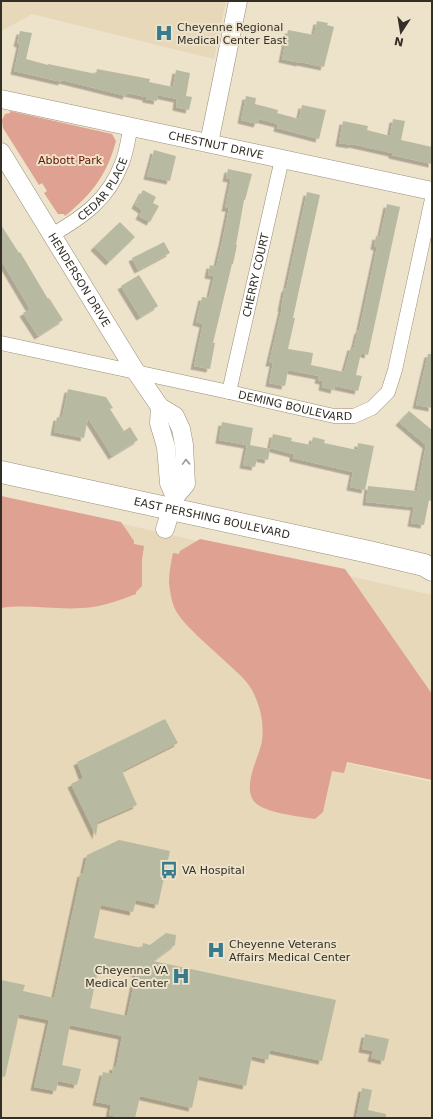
<svg xmlns="http://www.w3.org/2000/svg" width="433" height="1119" font-family="'DejaVu Sans',sans-serif">
<style>
.built{fill:#e6d8b9}
.green{fill:#dea192}
.building{fill:#b7baa1;fill-rule:evenodd;filter:url(#shadow)}
.lines{fill:none;stroke-linecap:round;stroke-linejoin:round}
.minor-casing{stroke:#998f79;stroke-width:15}
.tertiary-casing{stroke:#998f79;stroke-width:19}
.primary-casing{stroke:#998f79;stroke-width:23}
.minor{stroke:#fff;stroke-width:14}
.tertiary{stroke:#fff;stroke-width:18}
.primary{stroke:#fff;stroke-width:22}
.oneway{stroke:#999792}
.labels{text-anchor:middle;stroke-width:4;stroke-linejoin:round;paint-order:stroke}
.poi-label{font-size:11px;fill:#332f26;stroke:#ede2ca;text-anchor:start}
.street-label{font-size:11px;fill:#332f26;stroke:#ede2ca}
.park-label{font-size:11px;fill:#681200;stroke:#ede2ca}
</style>
<defs>
<filter id="shadow"><feDropShadow dx="-3.5" dy="3.5" stdDeviation="0" flood-color="#0004"/></filter>
</defs>
<rect width="100%" height="100%" fill="#ede2ca"/>
<path class="built" d="M1,1h225l-12,58 -182,-45 -29,16 -2,6z
M1,496l431,99v102l-103,62 103,23v336h-431z"/>
<path class="green" d="M10,111l102,23 4,7c-9,34 -24,53 -51,75l-1,-2h-6l-14,-21 3,-2 -5,-8 -3,2 -36,-57 -1,-8 3,-6 5,-1z
M1,496l120,26 13,19v3l10,2 -2,14v26l-6,6v2c-18,7 -35,13 -54,14 -27,2 -54,-4 -81,0z
M200,539l145,30 87,125v86l-85,-18 -3,11 -12,-2 -9,41 -8,7c-15,-3 -54,-6 -62,-19 -10,-17 6,-42 9,-59 2,-17 -1,-32 -8,-47 -6,-13 -16,-21 -26,-30 -15,-15 -46,-39 -54,-57 -3,-8 -4,-16 -5,-24 0,-10 2,-21 4,-30l6,1 1,-3z"/>
<path class="building" d="M317,21l11,2 -1,2 7,2 -10,40 -24,-5v1l-18,-4 6,-29 26,5z
M20,31l12,2 -6,26 22,6v-1l48,10 1,-5 53,10 -1,3 24,5 3,-17 14,3 -4,23 6,1 -3,13 -13,-3 1,-8 -19,-4 -1,6 -11,-2v-2l-19,-4 -1,3 -64,-16v2l-48,-11 6,-27 -3,-1z
M246,96l10,2 -1,6 23,6 -1,3 22,6 3,-14 24,5 -7,29 -42,-11 1,-4 -19,-5 -2,5 -16,-4z
M393,119l12,2 -4,19 31,7v17l-40,-9v-2l-40,-9v1l-13,-2 4,-22 25,5 -1,4 23,6z
M154,150l22,6 -6,25 -23,-5z
M228,169l24,5 -7,26h-1l-8,45h1l-4,19h-1l-19,79h2l-5,26 -16,-3 9,-42 -7,-2 6,-25 7,1 5,-22 -6,-1 2,-10 6,2 6,-25 7,-34h-4l6,-29 -5,-1z
M143,190l13,7 -3,6 6,3 -9,16 -11,-6 3,-6 -7,-5z
M307,192l13,3 -21,95 -6,28h2l-7,31 25,4 -2,12 33,7 7,-25h3l4,-17 1,1 18,-84 -3,-1 2,-10 4,1 7,-33 13,3 -32,148 -7,-2 -5,22 6,1 -4,15 -23,-5 -1,4 -12,-3 1,-6 -5,-1 1,-4 -31,-6 -3,16 -16,-3 4,-20h-4l13,-55h-1l4,-20 1,1z
M120,222l15,15 -26,25 -15,-15z
M1,225l18,28 1,-1 28,47 1,-1 14,22 -25,16 -15,-23 7,-4 -29,-49z
M164,242l6,11 -32,17 -6,-12z
M139,275l19,31 -18,11 -19,-31z
M428,354h4v54l-16,-3z
M68,389l38,8 7,11 -3,1 14,22 6,-4 8,13 -26,16 -24,-38 -4,20 -30,-6 3,-15 5,1z
M409,411l23,19v66l-1,5 -2,-1 -5,25 -13,-2 3,-16 -48,-5 2,-16 49,5 9,-46 -27,-23z
M222,422l31,6 -3,17 20,4 -2,11 -11,-2 -2,9 -12,-2 4,-20 -28,-5z
M273,434l19,4 -1,3 20,4 2,-8 12,3 -1,3 33,7 1,-7 16,3 -9,44 -15,-3 3,-15 -60,-14v-4l-23,-6z
M165,719l13,24 -56,28 15,34 -39,17 -2,14 -25,-52 12,-6 -6,-16z
M119,840l51,11 -12,54 -22,-5 -3,12 -32,-7 -7,33 48,10 1,-5 7,2 16,-12 10,2 -1,10 -22,16 183,39 -14,61 -52,-11 -2,10 -16,-4 -6,30 -47,-10 -7,32 -52,-12 -5,22h-14l-12,-3 2,-10 -15,-3 7,-30 9,2 1,-8 3,1 6,-31 -52,-11 -8,40 19,4 -4,16 -19,-4 -2,10 -22,-4 15,-67 -30,-6 -14,63 -4,-1v-96l24,5 -2,6 31,7 27,-125 2,1 4,-19zM99,965l37,8 -9,43 -37,-8z
M365,1034l24,5 -5,22 -13,-3 2,-7 -11,-2z
M362,1088l10,2 -4,20 18,4v4h-30z"/>
<g class="lines">
<g class="minor-casing">
<g id="minor">
<path id="s1" d="M52,235c32,-19 56,-35 70,-72 5,-12 6,-25 9,-37"/>
<path id="s2" d="M1,343l228,49 105,24h20l18,-8 16,-16 7,-22 37,-171"/>
<path id="s3" d="M229,392l53,-233"/>
</g>
</g>
<g class="tertiary-casing">
<g id="tertiary">
<path id="s4" d="M1,99l431,92"/>
<path d="M209,143l29,-142"/>
<path id="s5" d="M1,152l135,220 24,35 15,9 6,13 3,16 2,39 -11,13 -10,32"/>
<path d="M160,407l-1,16 7,24 3,36 6,14"/>
</g>
</g>
<g class="primary-casing">
<g id="primary">
<path id="s6" d="M1,472l368,80 55,13 8,5"/>
</g>
</g>
<use href="#minor" class="minor"/>
<use href="#tertiary" class="tertiary"/>
<use href="#primary" class="primary"/>
</g>
<defs><path id="oneway-chevron" d="M-2-3.5L2.5 0L-2 3.5" fill="none" stroke-width="1.6" stroke-linecap="round" stroke-linejoin="round"/></defs>
<use class="oneway" href="#oneway-chevron" transform="translate(186 462) rotate(-92)"/>
<defs>
<g id="hospital-bare" transform="scale(1.38)"><path d="M-5-5h3v3.5h4V-5h3V5h-3V1.5h-4V5h-3Z" fill="#387b8c" stroke="#ede2ca" stroke-width="2.5" paint-order="stroke"/></g>
<g id="bus-bare" transform="scale(1.38)"><path d="M-5-6H5V4H4V6H2V4H-2V6H-4V4H-5ZM-3.5-4V0h7V-4ZM-3.5 1.2v1.5H-2V1.2ZM2 1.2v1.5H3.5V1.2Z" fill="#387b8c" stroke="#ede2ca" stroke-width="2.5" paint-order="stroke"/></g>
</defs>
<g fill-rule="evenodd">
<use href="#hospital-bare" x="164" y="33"/>
<use href="#bus-bare" x="169" y="870"/>
<use href="#hospital-bare" x="216" y="950"/>
<use href="#hospital-bare" x="181" y="976"/>
</g>
<g class="labels">
<g class="poi-label">
<text x="177" y="31">Cheyenne Regional<tspan x="177" dy="13">Medical Center East</tspan></text>
<text x="182" y="874">VA Hospital</text>
<text x="229" y="948">Cheyenne Veterans<tspan x="229" dy="13">Affairs Medical Center</tspan></text>
<text x="168" y="974" text-anchor="end">Cheyenne VA<tspan x="168" dy="13">Medical Center</tspan></text>
</g>
<g class="street-label">
<text dy="4" stroke="none"><textPath href="#s4" startOffset="220">CHESTNUT DRIVE</textPath></text>
<text dy="4" stroke="none"><textPath href="#s1" startOffset="70">CEDAR PLACE</textPath></text>
<text dy="4" stroke="none"><textPath href="#s3" startOffset="120">CHERRY COURT</textPath></text>
<text dy="4" stroke="none"><textPath href="#s5" startOffset="150">HENDERSON DRIVE</textPath></text>
<text dy="4" stroke="none"><textPath href="#s2" startOffset="301">DEMING BOULEVARD</textPath></text>
<text dy="4" stroke="none"><textPath href="#s6" startOffset="216">EAST PERSHING BOULEVARD</textPath></text>
</g>
<g class="park-label">
<text x="70" y="164">Abbott Park</text>
</g>
</g>
<rect width="433" height="1119" fill="none" stroke="#332f26" stroke-width="4"/>
<g transform="translate(401 32) rotate(192)" stroke="#ede2ca" stroke-width="3" paint-order="stroke">
<path d="M0-3L7 15L0 10L-7 15Z" fill="#332f26"/>
<text y="-6" font-size="11" font-weight="bold" text-anchor="middle" fill="#332f26">N</text>
</g>
</svg>
